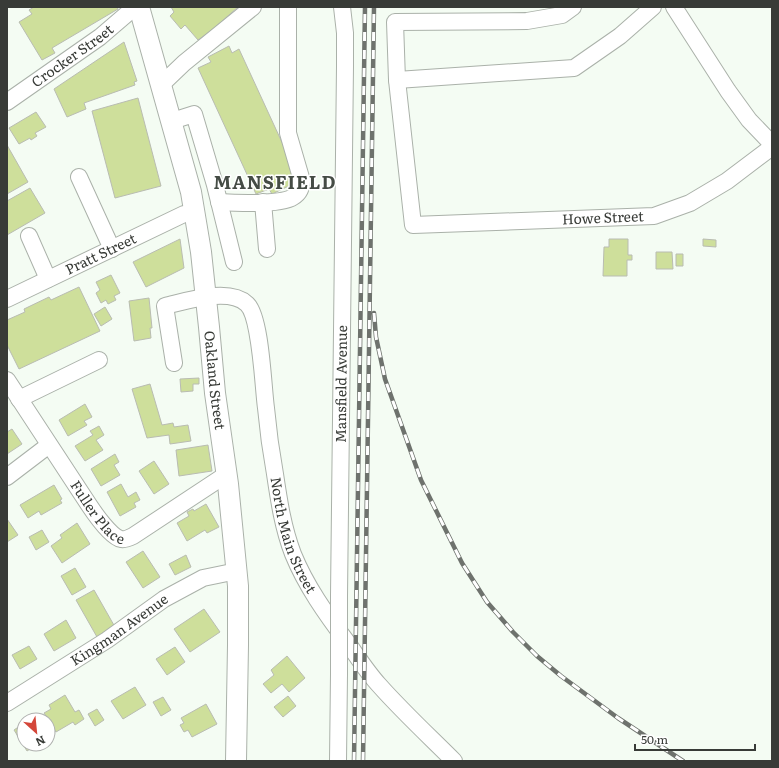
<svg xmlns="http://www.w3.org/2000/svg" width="779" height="768" font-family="Literata,serif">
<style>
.building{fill:#cedf9b;stroke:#b9bcb2}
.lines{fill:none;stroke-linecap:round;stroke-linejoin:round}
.minor-casing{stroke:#aab1a9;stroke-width:18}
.major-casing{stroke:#aab1a9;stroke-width:22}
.minor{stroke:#fff;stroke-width:16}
.major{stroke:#fff;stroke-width:20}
.rail-casing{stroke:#6e726d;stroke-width:4.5}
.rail{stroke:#fff;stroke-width:3;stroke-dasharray:9;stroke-linecap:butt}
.minor-bridge-casing{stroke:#aab1a9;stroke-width:18;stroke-linecap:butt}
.minor-bridge{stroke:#fff;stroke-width:16}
.labels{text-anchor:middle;stroke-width:3;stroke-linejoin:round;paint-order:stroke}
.street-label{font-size:14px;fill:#383b37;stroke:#fff}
.district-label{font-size:18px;font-weight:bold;letter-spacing:1px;fill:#454c45;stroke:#fff}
</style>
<rect width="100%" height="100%" fill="#f4fcf3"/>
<path class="building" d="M34,7h83l1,2 -66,39 3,5 -13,7 -23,-38 13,-8 -3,-4z
M171,7h67l-26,23 -14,10 -13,-15 -4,4 -11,-13 4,-4z
M124,42l13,39 -3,1 1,3 -51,18 2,6 -19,8 -13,-28z
M229,46l3,7 7,-4 58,126 -7,3 3,6 -21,10 -3,-5 -13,5 -58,-126 13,-6 -3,-5z
M138,98l23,88 -46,12 -23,-87z
M36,112l10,15 -11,6 2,3 -6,4 -1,-2 -11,6 -10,-16z
M7,145l21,37 -21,12z
M30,188l15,25 -38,22v-34z
M180,239l4,29 -38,19 -13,-25z
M609,239h19v16h4v5h-5v16h-24l1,-29h5z
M703,239l13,1v7l-13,-1z
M656,252h16l1,17h-17z
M676,254h7v12h-7z
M111,275l9,18 -6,3 2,4 -8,4 -2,-4 -5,3 -5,-10 4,-3 -4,-8z
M79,287l21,44 -81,38 -12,-24v-25l18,-8 -1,-3 25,-12 2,3z
M149,298l3,30h-2l1,10 -17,3 -5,-40z
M105,307l7,12 -11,7 -7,-12z
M199,378v6h-6v7l-12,1 -1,-13z
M150,384l12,41 11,-2 1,4 14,-2 3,16 -21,3 -1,-9 -22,3 -15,-49z
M85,404l7,13 -8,4 3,4 -19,11 -9,-16z
M99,426l5,9 -8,5 7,10 -18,11 -10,-15 18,-11 -3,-4z
M12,429l10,15 -15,10v-22z
M208,445l4,26 -33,5 -3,-26z
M115,454l4,8 -5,3 6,10 -19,11 -10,-17z
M154,461l15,23 -15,10 -15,-23z
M121,484l7,13 8,-5 4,8 -6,3 2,4 -16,9 -13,-24z
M54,485l8,14 -2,1 2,3 -21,12 -2,-4 -11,7 -8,-13z
M206,504l13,23 -12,6 -2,-3 -18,11 -10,-18 12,-7 -2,-4 6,-3 1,2z
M7,519l11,16 -11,7z
M77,523l13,21 -28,19 -11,-17 11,-8 -2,-3z
M42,530l7,12 -13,8 -7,-13z
M143,551l17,26 -17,11 -17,-26z
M186,555l5,12 -16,8 -6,-11z
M75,568l11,19 -14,8 -11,-19z
M94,590l21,37 -18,10 -21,-37z
M204,609l16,23 -30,20 -16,-23z
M66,620l10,18 -22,13 -10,-17z
M29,646l8,13 -17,10 -8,-14z
M175,647l10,15 -18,13 -11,-16z
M287,656l18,22 -16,14 -7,-8 -11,9 -8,-9 11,-9 -3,-5z
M135,687l11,18 -23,14 -12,-18z
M65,695l10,17 4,-2 5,9 -9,6 -2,-3 -17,10 -12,-19 7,-4 -2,-4z
M288,696l8,10 -13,11 -9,-10z
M163,697l8,13 -10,6 -8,-14z
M206,704l11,20 -25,13 -4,-7 -4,2 -4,-7 4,-2 -3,-5z
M97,709l7,11 -9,6 -7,-12z
M24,723v21h14l-11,7 -13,-21z"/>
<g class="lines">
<g class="minor-casing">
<g id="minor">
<path id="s1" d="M573,7l-11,8 -35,6 -132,1 2,58 16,145 241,-9 36,-13 37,-22 45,-34"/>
<path d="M674,7l54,84 21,29 23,24"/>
<path d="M397,80l177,-12 46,-32 33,-29"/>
<path d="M161,85l23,-22 69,-56"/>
<path id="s2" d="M7,102l93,-65 35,-30"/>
<path d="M172,121l22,-7 21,71 19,77"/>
<path d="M79,177l33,72"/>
<path d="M219,202c16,1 62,3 74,-5 7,-4 8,-9 9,-16l-14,-48v-126"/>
<path d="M263,202l4,47"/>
<path d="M29,236l19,43"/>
<path id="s3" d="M7,299l177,-85 10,-2"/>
<path id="s4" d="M174,363l-9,-57c22,-5 64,-19 82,-2 14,13 16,83 19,104 2,22 5,44 9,66 4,27 8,54 18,80 13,32 33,60 54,88 10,14 20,30 32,43 24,27 50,51 75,76"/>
<path id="s5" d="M7,380l82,125c6,9 22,32 32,34 4,1 8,-1 12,-3l94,-62"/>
<path d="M19,399l80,-39"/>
<path d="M7,477l42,-32"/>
<path id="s6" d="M339,596l6,-530v-33l-3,-26"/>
<path id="s7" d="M7,703l100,-63 57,-41 39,-21 34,-7"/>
<path d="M338,761l1,-87"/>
</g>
</g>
<g class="major-casing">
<g id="major">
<path id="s8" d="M139,7l52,185 10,60 8,75 6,66 13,91 10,102v59l-2,116"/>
</g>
</g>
<use href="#minor" class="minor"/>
<use href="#major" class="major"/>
<g class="rail-casing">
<path id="rail" d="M374,313l2,24 9,42 36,101 41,83 25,39 26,30 24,24 24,20 57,42 65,43
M354,761l11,-754
M363,761l11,-754"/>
</g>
<use href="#rail" class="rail"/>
<g class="minor-bridge-casing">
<path id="minor-bridge" d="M339,674v-78"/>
</g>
<use href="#minor-bridge" class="minor-bridge"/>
</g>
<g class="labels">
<g class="street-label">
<text dy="5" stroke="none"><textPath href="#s2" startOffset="80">Crocker Street</textPath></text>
<text dy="5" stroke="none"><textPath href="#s1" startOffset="575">Howe Street</textPath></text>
<text dy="5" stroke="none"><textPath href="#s3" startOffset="104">Pratt Street</textPath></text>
<text dy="5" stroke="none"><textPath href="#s8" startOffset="382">Oakland Street</textPath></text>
<text dy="5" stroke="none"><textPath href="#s6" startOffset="212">Mansfield Avenue</textPath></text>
<text dy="5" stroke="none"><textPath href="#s5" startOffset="161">Fuller Place</textPath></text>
<text dy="5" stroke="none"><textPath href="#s4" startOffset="380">North Main Street</textPath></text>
<text dy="5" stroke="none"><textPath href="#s7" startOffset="134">Kingman Avenue</textPath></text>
</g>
<g class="district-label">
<text x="275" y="189">MANSFIELD</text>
</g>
</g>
<rect width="779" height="768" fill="none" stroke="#383b37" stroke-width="16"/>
<g transform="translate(36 732) rotate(153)"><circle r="19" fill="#ffffff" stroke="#afb1af"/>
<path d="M0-3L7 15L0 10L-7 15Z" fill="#d4473a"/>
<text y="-6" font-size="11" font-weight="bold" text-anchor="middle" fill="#383b37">N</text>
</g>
<path d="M635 744v6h120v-6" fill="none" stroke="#383b37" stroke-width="2"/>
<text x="641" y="744" font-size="12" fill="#383b37" stroke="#ffffff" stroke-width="3" paint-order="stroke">50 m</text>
</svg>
